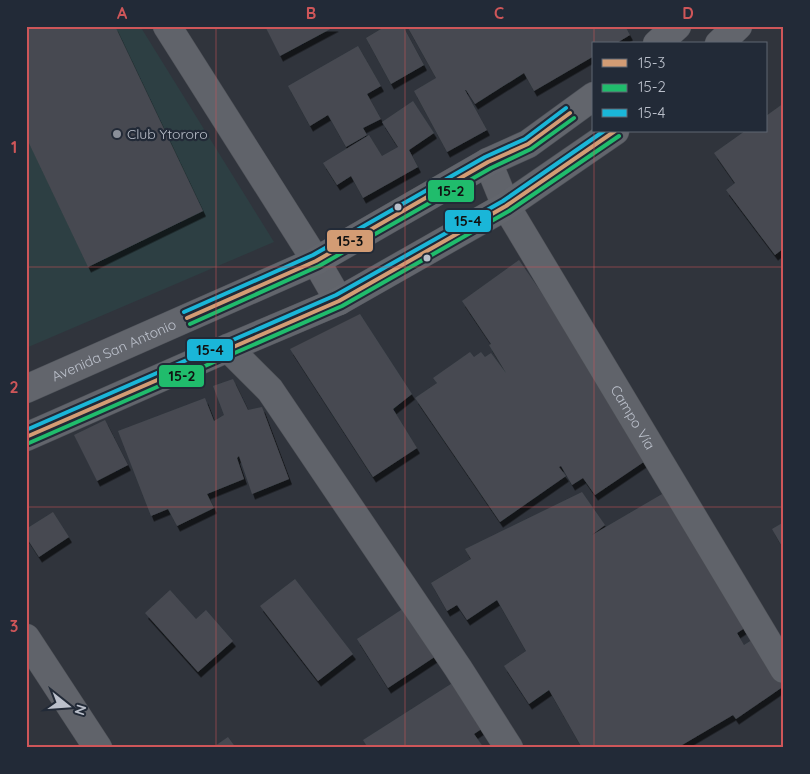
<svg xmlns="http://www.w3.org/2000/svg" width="810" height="774" font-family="Quicksand,sans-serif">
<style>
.green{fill:#2d3f43}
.building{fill:#464a51;filter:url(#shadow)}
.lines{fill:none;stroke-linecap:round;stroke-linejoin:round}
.minor-casing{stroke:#4c4f55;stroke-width:29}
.primary-casing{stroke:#4d5158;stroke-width:29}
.minor{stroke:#60636a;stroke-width:28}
.primary{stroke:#62656c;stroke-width:28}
.bus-1-casing{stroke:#222a37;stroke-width:8}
.bus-2-casing{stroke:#222a37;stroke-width:8}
.bus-3-casing{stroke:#222a37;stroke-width:8}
.bus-1{stroke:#d39c74;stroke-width:4}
.bus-2{stroke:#20bc6c;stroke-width:4}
.bus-3{stroke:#1ab6d8;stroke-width:4}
.grid{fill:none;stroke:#ce5659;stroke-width:1;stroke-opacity:0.55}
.poi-dot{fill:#8a8f99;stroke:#222a37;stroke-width:2}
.bus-dot{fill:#bbc0cb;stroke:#222a37;stroke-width:2}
.labels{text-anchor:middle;stroke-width:4.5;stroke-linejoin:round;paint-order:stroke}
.poi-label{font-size:14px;fill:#bbc0cb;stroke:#222a37;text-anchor:start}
.street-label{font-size:14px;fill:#bbc0cb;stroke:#222a37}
.line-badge{stroke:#222a37;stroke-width:2}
.pale-badge-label{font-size:14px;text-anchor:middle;font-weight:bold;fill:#111}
.neatline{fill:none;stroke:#ce5659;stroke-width:2}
.grid-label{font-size:16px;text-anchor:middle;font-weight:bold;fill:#ce5659}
</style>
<defs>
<filter id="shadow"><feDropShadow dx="3" dy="5.5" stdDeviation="0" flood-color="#0009"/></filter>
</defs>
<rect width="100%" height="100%" fill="#30343c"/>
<path class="green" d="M26,26h114l134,216 -248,106z"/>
<path class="building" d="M26,26h89l88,185 -115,56 -62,-130z
M265,26h71l-56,30z
M386,26h17l21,39 -33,19 -25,-46z
M407,26h218l5,9 -15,9h-21v12l-60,35 -10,-18 -49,31 -9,-14h-1l22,40 -40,22 -33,-61 22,-13z
M358,46l23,40 -14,8 14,25 -18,9 4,7 -21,12 -18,-32 -18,11 -22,-40z
M413,101l21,32 -25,17 9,17 -55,31 -12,-22 -14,9 -14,-22 46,-28 13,21 16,-9 -16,-25z
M784,103v145l-9,7 -49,-65 9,-7 -21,-30 31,-22h21v-15z
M519,260l135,195 -59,40 -12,-17 -11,7 -11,-19 -2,1 7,9 -66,46 -85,-124 22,-15 -4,-5 37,-26 4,5 7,-5 4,5 6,-4 15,20 -17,-28 2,-1 -29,-43z
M360,314l52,80 -19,15 24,39 -44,29 -83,-128z
M233,379l15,31 14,-3 27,72 -37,15 -13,-38 -2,2 7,21 -37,15 7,14 -37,18 -9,-17 -17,7 -33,-85 87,-33 9,23 10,-6 -11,-29z
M105,420l23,45 -31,16 -23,-46z
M669,490l85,132 -17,11 7,12 14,-9 26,39v11l-48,33 -3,-4 -56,33h-95l-33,-58 -20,14 -25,-38 22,-15 -29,-51 -30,20 -10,-15 -10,6 -16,-28 40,-24 -6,-10 117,-57 23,33 -13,10z
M53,512l16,25 -30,20 -13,-20v-8z
M784,522v28l-12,-21z
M295,579l58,75 -35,27 -58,-75z
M170,590l26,29 10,-9 27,31 -35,31 -53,-59z
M404,608l32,48 -48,32 -31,-49z
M454,682l29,46 -9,6 10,14h-116l-5,-8z
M228,737l8,11h-24z"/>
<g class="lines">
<g class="minor-casing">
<g id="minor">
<path d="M167,26l149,235 23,40"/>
<path id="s1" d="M488,162l18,44 278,463"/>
<path d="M228,348l42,42 188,278 51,80"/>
<path d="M26,638l72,110"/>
</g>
</g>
<g class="primary-casing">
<g id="primary">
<path d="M657,44l20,-18"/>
<path d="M719,44l19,-18"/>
<path id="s2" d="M26,389l290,-128 172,-99 40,-18 66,-48"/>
<path d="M26,437l202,-89 111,-47 167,-95 109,-75"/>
</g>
</g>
<use href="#minor" class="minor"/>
<use href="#primary" class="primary"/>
<g class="bus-1-casing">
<path id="bus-1" d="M187,318l129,-57 172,-99 40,-18 42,-31
M26,437l313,-136 167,-95 109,-75"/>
</g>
<g class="bus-2-casing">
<path id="bus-2" d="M190,324l129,-58 172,-98 40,-19 43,-31
M29,443l313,-137 167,-95 110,-75"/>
</g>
<g class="bus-3-casing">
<path id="bus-3" d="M184,312l129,-57 172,-98 40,-18 41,-31
M26,430l310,-135 167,-94 101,-70"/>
</g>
<use href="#bus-1" class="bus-1"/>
<use href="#bus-2" class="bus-2"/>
<use href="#bus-3" class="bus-3"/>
</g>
<path class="grid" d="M216,26v722M405,26v722M594,26v18M594,44v87M594,131v617M26,267h758M26,507h758"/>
<circle class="poi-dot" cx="117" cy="134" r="5"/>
<g class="bus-dot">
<circle cx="398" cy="207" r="4.5"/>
<circle cx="427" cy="258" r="4.5"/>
</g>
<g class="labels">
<g class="poi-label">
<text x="127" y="139">Club Ytororo</text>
</g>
<g class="street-label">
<text dy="5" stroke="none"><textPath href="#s2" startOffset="96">Avenida San Antonio</textPath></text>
<text dy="5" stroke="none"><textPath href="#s1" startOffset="294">Campo Vía</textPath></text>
</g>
</g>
<g class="line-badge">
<rect x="427" y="179" width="48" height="24" rx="5" fill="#20bc6c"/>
<rect x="444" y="209" width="48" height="24" rx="5" fill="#1ab6d8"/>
<rect x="326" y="229" width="48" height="24" rx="5" fill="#d39c74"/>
<rect x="186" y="338" width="48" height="24" rx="5" fill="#1ab6d8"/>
<rect x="158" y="364" width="47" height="24" rx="5" fill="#20bc6c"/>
</g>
<g class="pale-badge-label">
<text x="451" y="196">15-2</text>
<text x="468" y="226">15-4</text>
<text x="350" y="246">15-3</text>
<text x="210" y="355">15-4</text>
<text x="182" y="381">15-2</text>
</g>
<rect width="810" height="774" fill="none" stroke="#222a37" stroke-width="55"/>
<rect x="592" y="42" width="175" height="90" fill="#222a37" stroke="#5f6672"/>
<rect x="602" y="59" width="25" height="8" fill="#d39c74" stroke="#5f6672"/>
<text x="638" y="68" font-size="15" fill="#bbc0cb">15-3</text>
<rect x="602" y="84" width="25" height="8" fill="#20bc6c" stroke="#5f6672"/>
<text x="638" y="92" font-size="15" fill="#bbc0cb">15-2</text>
<rect x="602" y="109" width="25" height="8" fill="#1ab6d8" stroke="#5f6672"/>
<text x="638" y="118" font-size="15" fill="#bbc0cb">15-4</text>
<g transform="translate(68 706) rotate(107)" stroke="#222a37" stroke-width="4" paint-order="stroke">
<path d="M0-4L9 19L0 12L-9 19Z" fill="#bbc0cb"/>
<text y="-8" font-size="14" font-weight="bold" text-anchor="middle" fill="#bbc0cb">N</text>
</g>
<rect x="28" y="28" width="754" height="718" class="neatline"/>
<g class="grid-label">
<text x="122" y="19">A</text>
<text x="311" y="19">B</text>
<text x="499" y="19">C</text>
<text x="688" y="19">D</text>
<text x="14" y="153">1</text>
<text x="14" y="393">2</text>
<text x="14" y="632">3</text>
</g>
</svg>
